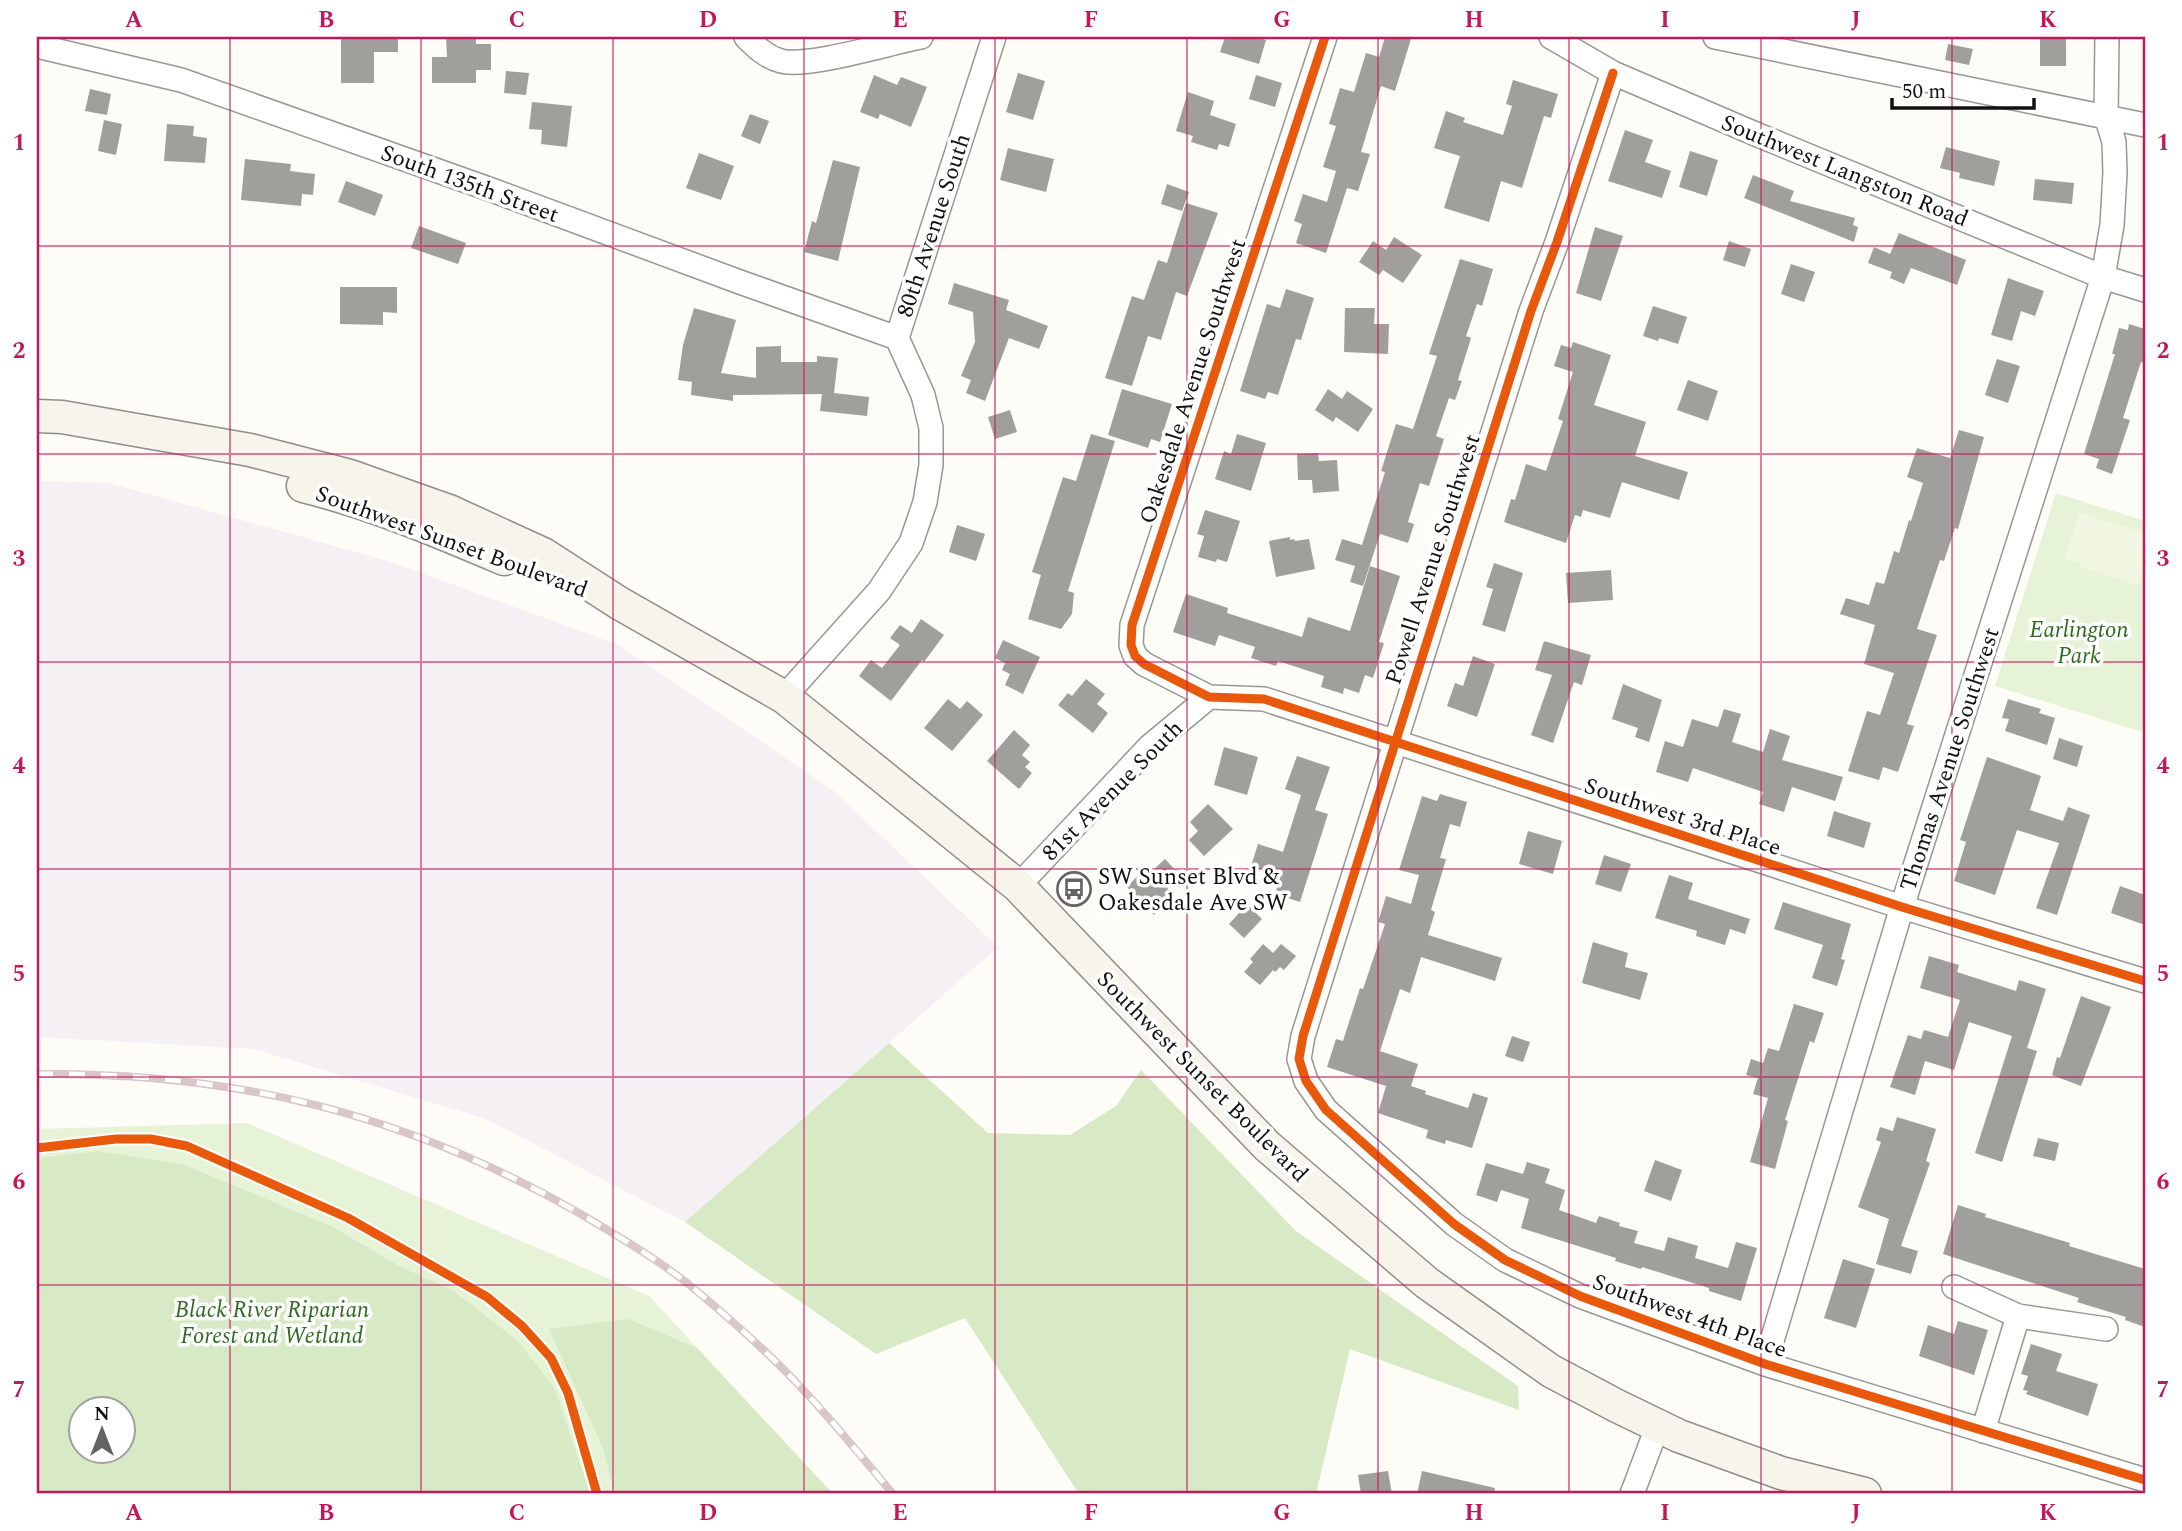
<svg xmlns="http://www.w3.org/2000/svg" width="2182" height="1531" font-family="Spectral,serif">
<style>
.industrial{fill:#f5f0f3}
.green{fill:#e7f3d7;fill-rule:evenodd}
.forest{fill:#d8eac5;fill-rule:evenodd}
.pitch{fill:#f0f6e1}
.building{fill:#a19f9c}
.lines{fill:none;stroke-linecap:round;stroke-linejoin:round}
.minor-casing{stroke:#979795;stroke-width:26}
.secondary-casing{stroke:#8e8d8b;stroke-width:35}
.minor{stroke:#fffffe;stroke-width:23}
.secondary{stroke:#f6f4eb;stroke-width:32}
.rail-casing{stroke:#d9c6c7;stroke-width:8}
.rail{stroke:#fff;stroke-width:5;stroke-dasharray:16;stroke-linecap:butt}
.cycleway-casing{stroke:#fff;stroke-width:13}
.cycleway{stroke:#e8590c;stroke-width:9}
.grid{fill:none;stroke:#c2185b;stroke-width:2;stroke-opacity:0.55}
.labels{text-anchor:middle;stroke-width:7;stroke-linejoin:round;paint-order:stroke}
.street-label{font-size:23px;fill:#111;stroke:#fff}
.park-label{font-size:23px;font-style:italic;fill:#2f6b1f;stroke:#fff}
.poi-label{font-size:23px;fill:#111;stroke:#fff;text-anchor:start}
.neatline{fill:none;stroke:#c2185b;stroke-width:2.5}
.grid-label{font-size:23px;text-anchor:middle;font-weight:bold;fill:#c2185b}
</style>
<rect width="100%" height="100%" fill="#fdfcf7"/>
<path class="industrial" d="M37,481l72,2 279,78 231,84 215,146 164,156 -313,275 -199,-103 -232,-70 -217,-12z"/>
<path class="green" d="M2056,493l89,28v212l-150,-47z
M247,1123l402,173 184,198h-796v-365zM80,1408h42v42h-42z"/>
<path class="forest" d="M889,1043l99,90 82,2 46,-29 25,-36 155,161 222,155 1,24 -169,-61 -34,145h-237l-114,-176 -89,36 -191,-132z
M98,1151l87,14 148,62 68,40 51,23 66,51 37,48 35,105h-553v-336zM80,1408h42v42h-42z
M628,1319l69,29 136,146h-218l-13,-48 -53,-117z"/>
<path class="pitch" d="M2079,513l66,20v30l-7,22 -58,-18v-4l-15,-5z"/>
<path class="building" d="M341,37h57v15h-24v31h-33z
M446,37h30v7h15v26h-15v13h-44v-26h15z
M1225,37h31l10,3 -7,24 -39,-12z
M1385,37h18l8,2 -16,52 -14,-5 -20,66 9,2 -12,37 -11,-3 -21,65 -30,-10 6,-19 -8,-3 9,-27 24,8 9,-31 -13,-4 13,-41 -7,-2 11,-36 14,4 12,-39 13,4z
M2040,37h26v29h-26z
M1948,44l25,5 -4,16 -24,-5z
M506,71l23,2 -3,22 -22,-2z
M1018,73l27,8 -12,39 -27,-8z
M874,75l23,10 4,-8 26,10 -16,40 -31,-13 -2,5 -18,-7z
M1256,75l26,8 -7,24 -26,-8z
M1513,80l45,14 -7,24 -7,-2 -22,72 -21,-7 -12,41 -45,-14 16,-52 -26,-8 12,-37 19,7 -2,4 40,13 9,-29 -6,-2z
M90,89l21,5 -4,21 -22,-4z
M1188,92l26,9 -4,14 26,9 -7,23 -10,-3 -2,6 -26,-8 2,-6 -17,-5z
M532,102l40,4 -5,41 -26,-3 1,-14 -13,-1z
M750,114l19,7 -9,23 -19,-8z
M104,120l18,4 -6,31 -18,-4z
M167,124l27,2 -1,10 14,2 -2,25 -41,-2z
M1625,130l28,10 -8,22 26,9 -9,27 -54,-17z
M1946,147l54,14 -6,25 -35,-8 1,-5 -20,-5z
M1008,148l46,11 -8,33 -46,-12z
M1690,151l28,9 -11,36 -28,-9z
M699,153l35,13 -13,34 -35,-12z
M245,159l46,5 -1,7 25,3 -2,21 -11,-1 -1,12 -60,-6z
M833,160l27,7 -22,94 -34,-9 8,-31 4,2z
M1753,175l41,16 -4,10 65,17 -2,7 5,2 -4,15 -110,-44z
M2035,179l39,4 -2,21 -39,-4z
M346,181l37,14 -8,21 -37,-14z
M1167,184l22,8 -7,19 -21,-7z
M1186,203l32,10 -31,83 -11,-4 -15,48 -13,-4 -16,50 -27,-8 27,-82 12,4 14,-40 9,3z
M419,226l47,17 -8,21 -47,-16z
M1595,227l28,9 -22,65 -25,-8z
M1899,233l67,27 -9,25 -46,-17 -7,16 -14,-6 2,-6 -24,-9 6,-16 16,7z
M1394,237l28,18 -19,28 -20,-13 -4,5 -20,-13 14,-21 13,9z
M1729,241l22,8 -6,18 -22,-7z
M1460,259l33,10 -11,37 -5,-2 -11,32 5,2 -13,42 4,1 -7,19 -6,-2 -13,38 8,3 -15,47 -9,-3 -12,39 6,2 -6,19 -28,-9 -17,52 -13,-4 5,-16 -20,-6 7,-21 20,6 23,-73 -4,-1 15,-47 17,5 24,-73 -8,-2z
M1791,264l24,8 -11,30 -23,-8z
M2008,278l36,13 -9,25 -14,-5 -9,30 -21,-6z
M954,283l55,17 -3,10 42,16 -9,23 -30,-11 -24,63 -19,-8 5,-13 -10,-4 14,-34 -2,-30 -25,-8z
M340,287h57v26l-14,-1v13l-43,-1z
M1286,289l28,9 -13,42 -5,-1 -18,56 -10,-3 -3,7 -25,-8 27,-87 13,4z
M1653,306l34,11 -9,27 -19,-6 -1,3 -15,-5z
M694,308l42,12 -15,53 35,5v-31l25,-1v16h36v-6l21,2 -4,35 35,4 -2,19 -47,-5 2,-17 -89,1v6l-42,-6 1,-13 -14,-2 5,-35z
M1345,308h30l-1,16h15l-1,30 -44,-2z
M2129,324l16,5v34l-4,-1 -18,56 7,2 -18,54 -16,-6 3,-9 -15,-5 31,-100h-3l7,-26 9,2z
M1573,342l38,13 -17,50 52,17 -11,34 53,16 -9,28 -57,-18 -12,36 -27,-8 -2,7 -6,-2 -9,28 -62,-21 7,-23 4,1 11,-36 20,7 17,-50 -5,-2 15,-47 -19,-6 7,-21 10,3z
M1997,359l23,7 -12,37 -23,-8z
M1688,380l30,11 -10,30 -31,-11z
M1122,389l50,15 -12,38 -9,-3 -3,9 -40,-13z
M1328,389l14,10 5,-8 26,18 -15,23 -22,-15 -3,5 -18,-12z
M1010,410l7,22 -22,7 -7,-22z
M1959,430l25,7 -26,92 -3,-1 -11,33 -4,-1 -23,69 20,6 -30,89 7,2 -16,46 -15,-5 -4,13 -31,-9 19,-60 13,4 14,-42 -30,-9 11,-39 -35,-11 6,-16 23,7 7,-23 8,2 10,-33 5,2 10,-33 2,1 12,-38 -16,-6 10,-29 33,10z
M1091,434l24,7 -47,150 6,2 -2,21 -11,15 -33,-10 13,-44 -9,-3 31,-95 13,4z
M1237,434l29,9 -15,48 -36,-12 9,-28 7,3z
M1318,453l1,8 18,-1 2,31 -26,2 -1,-13h-14l-1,-26z
M1205,510l35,11 -13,41 -10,-3 -1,3 -18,-5 6,-21 -7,-2z
M957,525l28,9 -9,27 -27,-9z
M1290,537v3l4,-1 1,2 14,-2 6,30 -39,8 -7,-36z
M1494,563l29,10 -18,59 -23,-7 11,-36 -7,-2z
M1370,566l30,10 -21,66 5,1 -11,35 -8,-3 -6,18 -15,-5 -1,6 -22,-7 3,-11 -46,-15 -2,5 -25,-8 4,-11 -36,-12 -4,11 -42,-14 13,-38 42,14 -1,5 75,24 6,-20 42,14z
M1611,570l2,30 -45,3 -2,-30z
M921,619l23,16 -20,27 -2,-2 -31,41 -32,-25 12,-16 11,8 18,-23 -10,-7 10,-13 12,8z
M1003,640l37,17 -17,37 -18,-9 5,-11 -8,-4 3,-7 -10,-5z
M1544,641l47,14 -9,30 -8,-3 -21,61 -22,-8 21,-60 -17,-5z
M1473,656l22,8 -18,53 -30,-11 8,-23 8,3z
M1086,679l19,15 -8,10 11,9 -15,20 -35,-28 10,-12 4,3z
M1623,684l39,16 -13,42 -14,-5 3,-9 -26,-9z
M948,699l12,10 7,-8 16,14 -31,36 -28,-23z
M2008,699l33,10 -2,4 16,5 -8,27 -42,-14 4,-12 -7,-1z
M1724,709l17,5 -9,28 31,10 7,-23 20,7 -8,24 61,17 -8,24 -43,-14 -8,25 -25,-8 4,-12 -70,-24 -5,14 -32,-10 9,-31 18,6 9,-28 26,8z
M1014,730l16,15 -8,10 8,7 -5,5 7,6 -13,16 -32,-28z
M2059,738l24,8 -6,21 -24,-8z
M1224,747l34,10 -11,38 -33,-10z
M1297,756l33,11 -15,43 13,4 -28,88 -25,-8 6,-19 -30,-9 7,-22 25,8 18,-57 -16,-6z
M1987,757l54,19 -11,34 33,11 5,-14 22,8 -33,100 -21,-7 23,-65 -42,-13 -22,65 -41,-14 12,-39 -6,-2z
M1440,794l27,8 -7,25 -10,-3 -10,34 6,1 -15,51 4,2 -7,23 74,23 -7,23 -74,-24 -11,36 -10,-4 -20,62 38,13 -7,22 15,5 -1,3 43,14 5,-15 15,5 -16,50 -26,-8 -1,4 -19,-6 2,-8 -50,-17 8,-27 -59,-19 9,-28 7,2 17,-53 3,1 22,-65 -7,-2 8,-26 25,8 8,-29 -20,-5 23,-74 15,5z
M1208,804l25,25 -29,27 -15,-16 9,-9 -8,-9z
M1834,811l37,12 -7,25 -37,-12z
M1528,831l34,10 -9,33 -34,-10z
M1604,855l27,9 -10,28 -26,-8z
M1165,859l15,16 -13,13 7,7 -20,20 -27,-28 19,-20 5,5z
M1669,875l24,8 -5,16 62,20 -5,15 -15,-5 -5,16 -29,-9 1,-5 -42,-13z
M2120,886l25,9v30l-34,-12z
M1783,902l68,22 -10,35 4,1 -8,26 -25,-8 11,-33 -49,-16z
M1247,904l15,15 -18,19 -15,-14z
M1593,942l35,11 -3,14 23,6 -8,27 -58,-17z
M1263,944l10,9 8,-9 15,12 -12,14 -4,-3 -5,5 -2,-2 -13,15 -16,-13 9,-10 -3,-3z
M1929,956l30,9 -2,7 59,19 3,-11 27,9 -19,59 10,3 -35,111 -27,-9 37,-117 -43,-14 -15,48 -29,-9 -10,34 -25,-8 18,-52 13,4 3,-9 24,7 12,-37 -40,-12z
M2081,996l30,11 -30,79 -29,-11 5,-18 3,1z
M1794,1004l30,9 -10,30 -4,-2 -25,79 3,1 -13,48 -25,-7 18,-64 -15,-4 5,-16 -12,-3 5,-16 12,4 5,-15 11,3z
M1512,1036l18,6 -7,20 -18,-6z
M1897,1117l39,12 -10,32 4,2 -29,83 17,5 -7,23 -35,-10 13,-45 -31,-12 23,-65 -5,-2 4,-13 13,4z
M2038,1138l21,5 -4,18 -22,-5z
M1655,1160l27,10 -11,31 -27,-10z
M1527,1162l23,7 -5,14 20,7 -6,20 37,13 3,-7 21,7 -1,3 19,5 -4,12 30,8 4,-14 30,9 -3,12 33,10 8,-26 21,6 -16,53 -32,-10v-3l-67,-21 -1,2 -26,-8 1,-3 -95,-30 8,-29 -28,-9 -4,12 -21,-7 10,-32 37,11z
M1958,1205l28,9 -1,3 85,26 -1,3 76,23v58l-20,-7 1,-3 -49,-15 2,-4 -136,-44z
M1843,1259l32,10 -19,59 -32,-10z
M1958,1321l30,9 -14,45 -55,-19 9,-31 26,9z
M2031,1344l31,10 -6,17 42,13 -10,32 -62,-22 2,-3 -5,-1 5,-14 -7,-2z
M1388,1471l4,23h-31l-3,-19z
M1422,1471l73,17 -1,6h-77z"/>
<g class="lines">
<g class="minor-casing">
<path id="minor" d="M746,37c10,10 20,20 35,24 27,7 108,-18 140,-24
M1325,37l-193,588 -1,20 4,11 9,8 65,33 55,2 638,208 243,74
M1551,37l62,36 145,62 345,142 42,13
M1715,37l430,88
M37,46l144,34 308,109 248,92 160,57
M1613,73l-56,169 -26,69 -228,725 -4,23 7,22 20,29 128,114 51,36 75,36 185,68 380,116
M784,697l95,-106 32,-48 14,-41 6,-37v-37l-8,-33 -26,-57 97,-301
M1018,886l132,-140 59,-49
M1954,1287l64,29 88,13
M1765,1364l137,-457 201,-630 9,-52 3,-52 -1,-31 -8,-26 1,-79
M1983,1431l35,-115
M1632,1494l26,-69"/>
</g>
<g class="secondary-casing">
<path id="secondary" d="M37,416l25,1 188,33 100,26 99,35 94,43 76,49 165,94 234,189 249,260 160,137 124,88 66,35 62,30 102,37 84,21
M303,486c69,17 135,45 201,73"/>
</g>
<use href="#minor" class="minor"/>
<use href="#secondary" class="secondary"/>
<g class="rail-casing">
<path id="rail" d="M37,1074c199,-2 369,40 542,139 40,24 84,49 119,79 32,27 65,56 94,86 36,37 68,77 101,116"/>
</g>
<use href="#rail" class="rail"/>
<g class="cycleway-casing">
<path id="cycleway" d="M1325,37l-193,588 -1,20 4,11 9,8 65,33 55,2 638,208 243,74
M1613,73l-56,169 -26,69 -228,725 -4,23 7,22 20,29 128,114 51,36 75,36 185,68 380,116
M37,1148l79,-9h35l36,7 161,72 139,79 35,29 29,32 17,35 29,101"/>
</g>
<use href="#cycleway" class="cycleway"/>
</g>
<path class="grid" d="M230,37v1457M421,37v1457M613,37v1457M804,37v1457M995,37v1457M1187,37v1457M1378,37v1457M1569,37v1457M1761,37v1457M1952,37v1457M37,246h2108M37,454h2108M37,662h2108M37,869h2108M37,1077h2108M37,1285h2108"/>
<defs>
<g id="bus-ring" transform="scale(1.75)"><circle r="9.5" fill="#fff" stroke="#646362" stroke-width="1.5"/><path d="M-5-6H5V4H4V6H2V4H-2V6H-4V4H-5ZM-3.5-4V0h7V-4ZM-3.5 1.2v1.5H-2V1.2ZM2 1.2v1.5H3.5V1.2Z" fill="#646362"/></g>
</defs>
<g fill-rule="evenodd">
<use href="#bus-ring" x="1074" y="889"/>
</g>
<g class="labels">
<g class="street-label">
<text transform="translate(1845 170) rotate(22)" y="8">Southwest Langston Road</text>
<text transform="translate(470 183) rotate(20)" y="8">South 135th Street</text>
<text transform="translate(933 225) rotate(-72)" y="8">80th Avenue South</text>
<text transform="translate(1192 381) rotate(-72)" y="8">Oakesdale Avenue Southwest</text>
<text transform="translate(452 541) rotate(20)" y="8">Southwest Sunset Boulevard</text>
<text transform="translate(1432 559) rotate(-72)" y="8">Powell Avenue Southwest</text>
<text transform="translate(1949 759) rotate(-72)" y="8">Thomas Avenue Southwest</text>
<text transform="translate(1112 790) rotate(-45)" y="8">81st Avenue South</text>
<text transform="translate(1683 816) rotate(18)" y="8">Southwest 3rd Place</text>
<text transform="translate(1203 1076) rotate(45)" y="8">Southwest Sunset Boulevard</text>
<text transform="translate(1690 1315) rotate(20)" y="8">Southwest 4th Place</text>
</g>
<g class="park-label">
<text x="2079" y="637">Earlington<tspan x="2079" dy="26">Park</tspan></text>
<text x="272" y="1317">Black River Riparian<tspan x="272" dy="26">Forest and Wetland</tspan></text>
</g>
<g class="poi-label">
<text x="1098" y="884">SW Sunset Blvd &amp;<tspan x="1098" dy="26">Oakesdale Ave SW</tspan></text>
</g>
</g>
<rect width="2182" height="1531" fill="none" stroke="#ffffff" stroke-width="77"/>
<g transform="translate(102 1430)"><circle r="33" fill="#ffffff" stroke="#a0a0a0" stroke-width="2"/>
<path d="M0-5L12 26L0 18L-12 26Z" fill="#646362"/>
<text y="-10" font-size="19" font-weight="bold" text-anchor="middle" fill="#111111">N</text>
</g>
<path d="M1892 98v10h142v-10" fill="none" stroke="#111111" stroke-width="3.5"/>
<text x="1902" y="98" font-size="21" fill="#111111" stroke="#ffffff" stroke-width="5" paint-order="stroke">50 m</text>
<rect x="38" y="38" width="2106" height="1454" class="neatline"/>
<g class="grid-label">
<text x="134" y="27">A</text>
<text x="326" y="27">B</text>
<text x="517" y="27">C</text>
<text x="708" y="27">D</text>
<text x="900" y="27">E</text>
<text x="1091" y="27">F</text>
<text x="1282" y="27">G</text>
<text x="1474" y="27">H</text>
<text x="1665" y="27">I</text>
<text x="1856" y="27">J</text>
<text x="2048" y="27">K</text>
<text x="19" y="150">1</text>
<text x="2163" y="150">1</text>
<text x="19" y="358">2</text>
<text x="2163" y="358">2</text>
<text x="19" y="566">3</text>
<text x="2163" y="566">3</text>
<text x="19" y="773">4</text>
<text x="2163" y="773">4</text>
<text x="19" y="981">5</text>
<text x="2163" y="981">5</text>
<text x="19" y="1189">6</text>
<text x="2163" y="1189">6</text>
<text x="19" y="1397">7</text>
<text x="2163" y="1397">7</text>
<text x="134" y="1520">A</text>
<text x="326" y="1520">B</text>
<text x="517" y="1520">C</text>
<text x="708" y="1520">D</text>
<text x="900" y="1520">E</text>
<text x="1091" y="1520">F</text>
<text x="1282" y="1520">G</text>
<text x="1474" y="1520">H</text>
<text x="1665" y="1520">I</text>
<text x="1856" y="1520">J</text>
<text x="2048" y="1520">K</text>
</g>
</svg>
